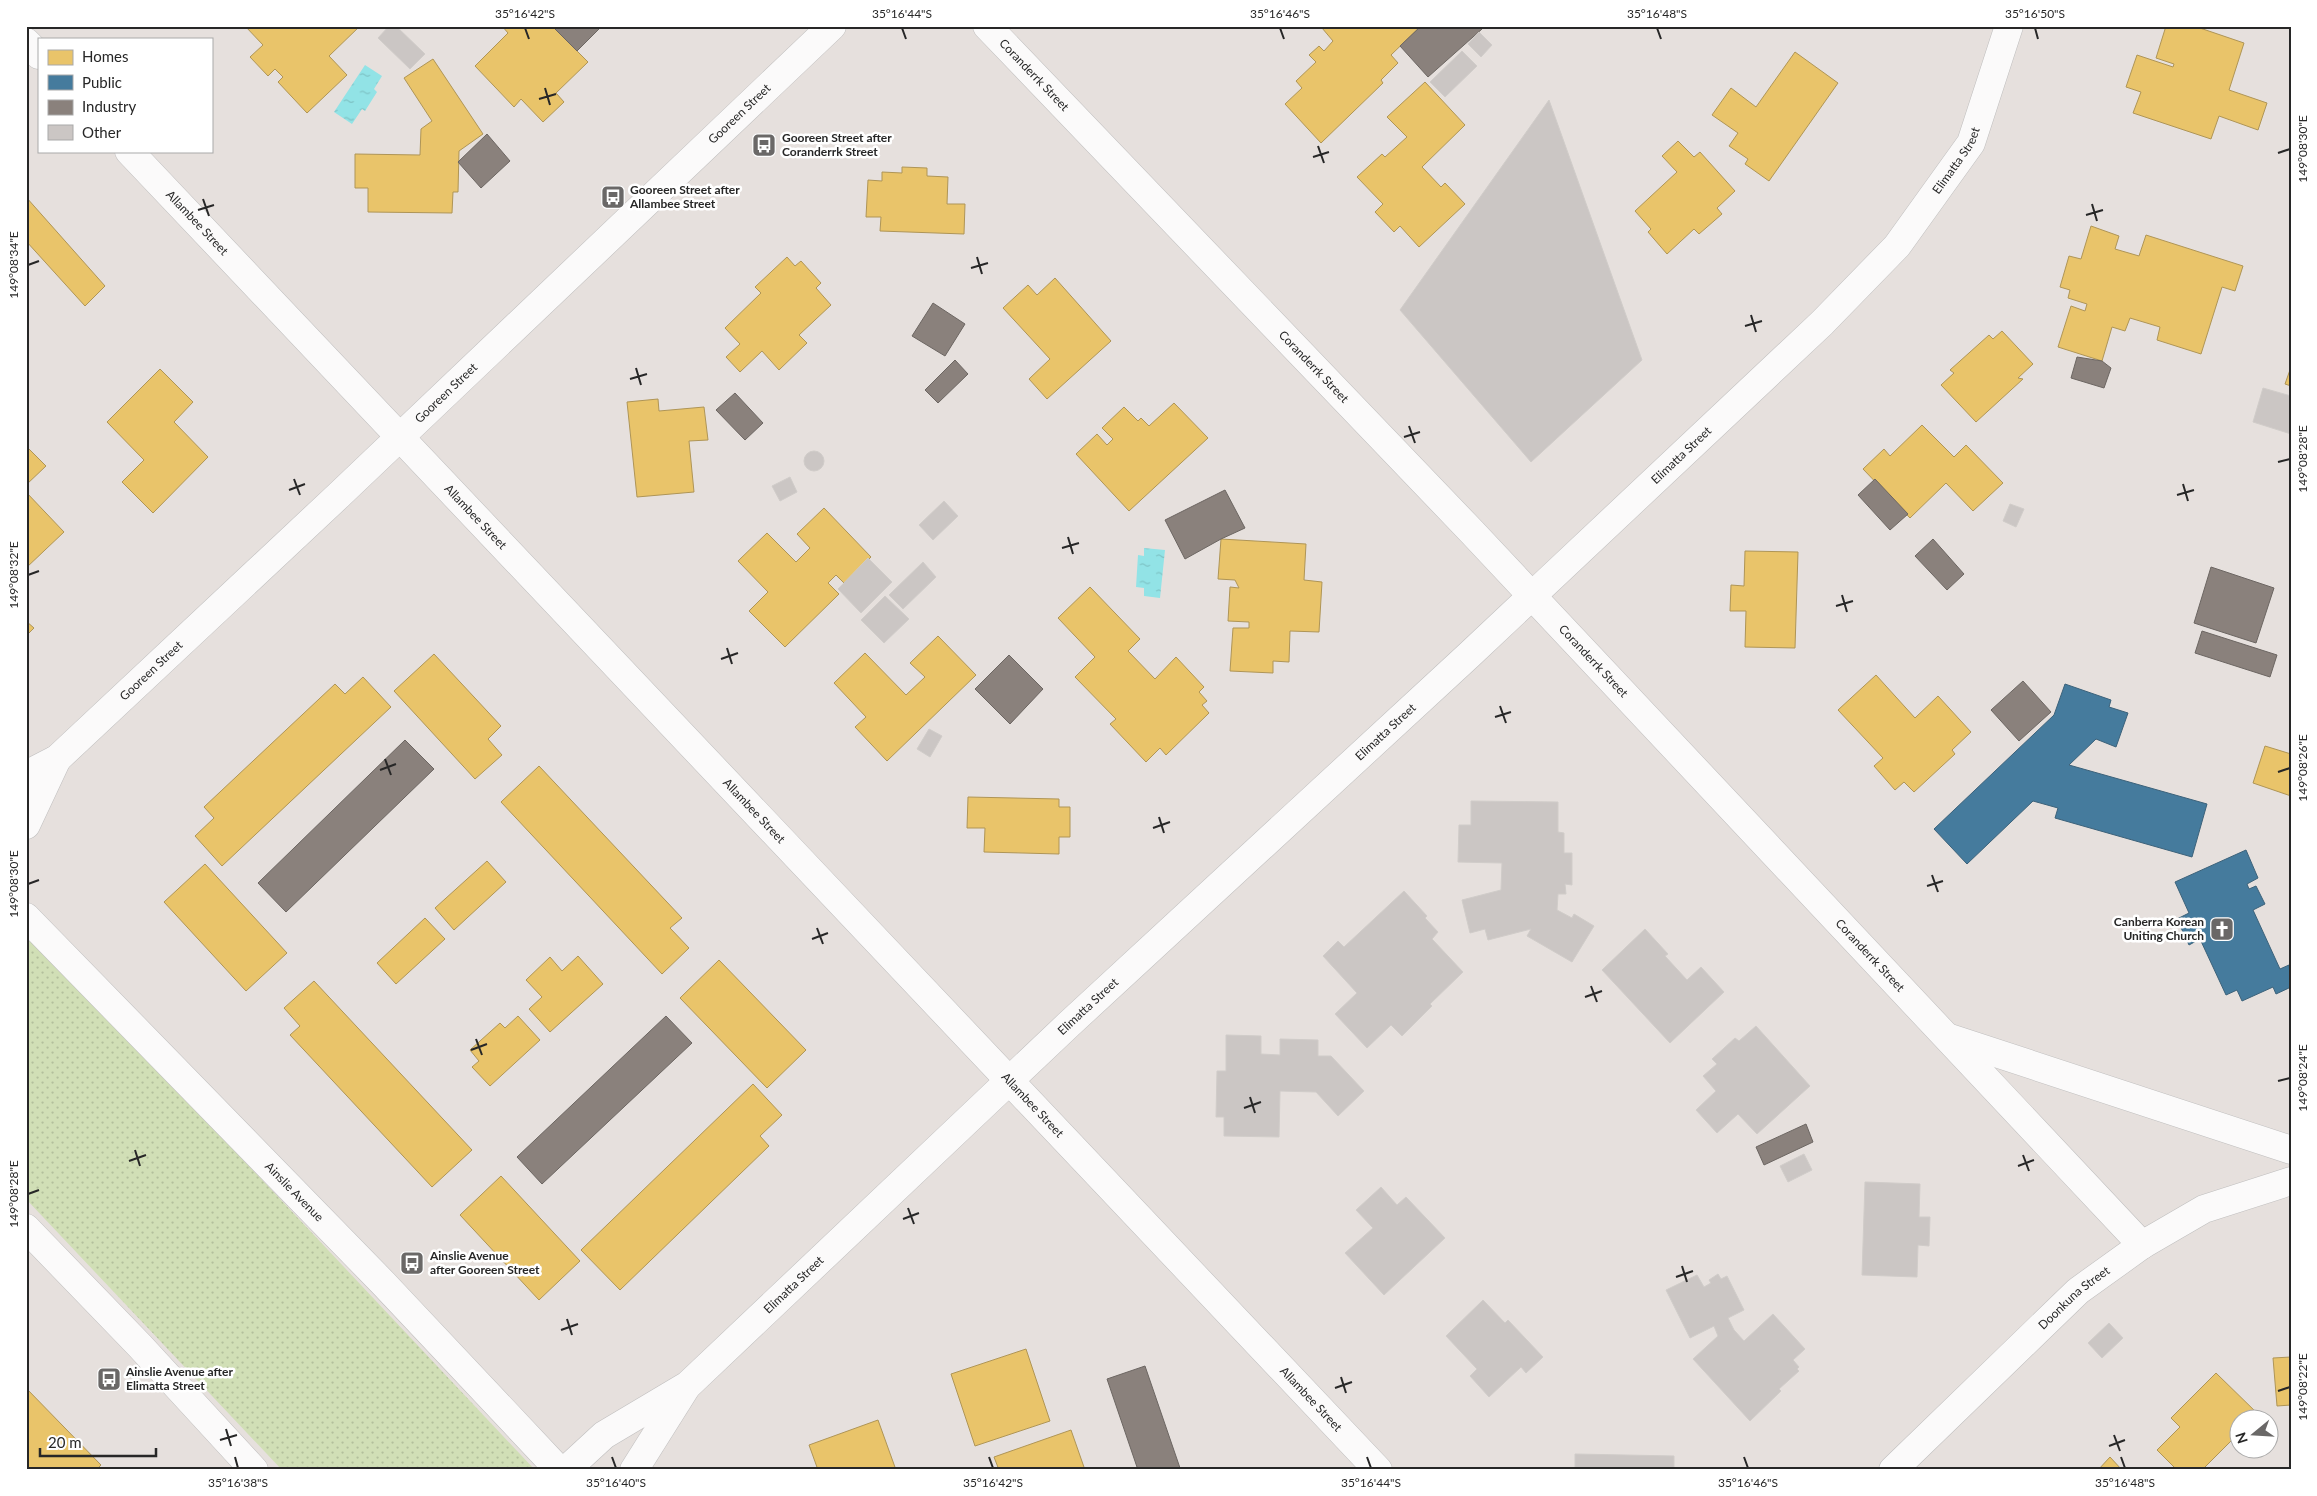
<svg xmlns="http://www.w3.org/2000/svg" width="2317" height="1496" font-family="Lato,sans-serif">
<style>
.park{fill:url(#park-dots)}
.water{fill:url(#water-ripples)}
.homes{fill:#e9c46a;stroke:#af9556}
.public{fill:#457b9d;stroke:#3c627a}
.industry{fill:#8a817c;stroke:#6c6662}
.building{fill:#cbc6c4;stroke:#d0ccc9}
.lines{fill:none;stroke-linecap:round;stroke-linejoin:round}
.minor-casing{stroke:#bfbebe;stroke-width:29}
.secondary-casing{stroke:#bfbebe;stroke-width:29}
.minor{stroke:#fbfafa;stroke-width:28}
.secondary{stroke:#fbfafa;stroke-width:28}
.ticks{fill:none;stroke:#272727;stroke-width:2}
.labels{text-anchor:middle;stroke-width:5;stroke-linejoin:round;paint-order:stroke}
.street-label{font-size:12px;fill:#272727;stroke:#fff}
.poi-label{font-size:12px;font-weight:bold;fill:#272727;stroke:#fff;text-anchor:start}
.neatline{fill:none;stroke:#272727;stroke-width:2}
.ticks-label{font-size:12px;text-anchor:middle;fill:#272727}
</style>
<defs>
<pattern id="park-dots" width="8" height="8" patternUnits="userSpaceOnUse" patternTransform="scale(1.25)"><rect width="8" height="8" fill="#d1dfb6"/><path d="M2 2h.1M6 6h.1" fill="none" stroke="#b3bf9c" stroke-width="1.8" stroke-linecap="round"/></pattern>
<pattern id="water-ripples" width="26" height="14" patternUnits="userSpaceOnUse" patternTransform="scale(1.25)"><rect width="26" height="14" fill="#92e3e6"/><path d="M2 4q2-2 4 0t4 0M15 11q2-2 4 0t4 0" fill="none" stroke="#7ec3c5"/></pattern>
</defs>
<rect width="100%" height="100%" fill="#e6e0dd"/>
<path class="park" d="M26,929l509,541h-253l-256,-271z"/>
<path class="water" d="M365,65l17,11 -8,13 3,3 -12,19 -3,-2 -10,15 -18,-12z
M1144,548l21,2 -5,48 -16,-2v-8l-8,-1 2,-32 6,1z"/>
<path class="homes" d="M245,26h115l-31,30 18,19 -40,38 -29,-31 5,-5 -8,-8 -7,7 -18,-19 13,-12z
M502,26h50l36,36 -32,31 8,9 -21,20 -22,-23 -7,8 -39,-41 33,-33z
M1324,26h97l-30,29 7,8 -17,17 2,3 -62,60 -36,-39 17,-16 -6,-7 20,-19 -7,-7 10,-9 5,5 9,-10 -11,-13z
M2166,26h28l50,17 -15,47 38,13 -9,27 -39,-14 -8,23 -78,-26 8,-21 -15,-5 11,-32 36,12 1,-3 -18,-6z
M1795,52l43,31 -69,98 -24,-17 3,-5 -19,-13 9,-13 -26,-18 19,-27 25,19z
M433,59l50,75 -24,17 -1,41h-5l-1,21 -84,-1v-24h-13v-34l65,1 1,-26 11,-8 -28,-43z
M1425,82l40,43 -43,42 19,20 4,-4 20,21 -46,43 -19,-21 -6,6 -19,-20 8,-8 -26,-27 25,-23 3,3 22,-20 -20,-20z
M1678,141l16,16 6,-5 35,39 -18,17 5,6 -23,20 -5,-5 -27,25 -19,-22 3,-3 -16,-18 42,-39 -15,-16z
M902,167l25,1v8l21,1 -1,27h18l-1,30 -84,-3 1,-14h-15l2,-37 14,1v-9l20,1z
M26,197l79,89 -20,20 -59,-65z
M2091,226l28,10 -4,13 24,7 7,-21 97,31 -8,25 -13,-4 -21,67 -44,-14 3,-13 -30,-9 -5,13 -13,-4 -10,34 -44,-14 13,-41 14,5 2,-7 -19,-6 2,-8 -10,-3 9,-31 12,3z
M787,257l8,9 6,-5 20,22 -5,5 15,17 -32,30 8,8 -28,27 -17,-19 -22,21 -14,-15 14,-13 -15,-16 36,-35 -6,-6z
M1055,278l56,63 -64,58 -18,-20 21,-20 -47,-51 25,-23 9,10z
M2002,331l31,33 -15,14 5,1 -47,43 -35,-37 13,-12 -4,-3 39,-35 4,4z
M2291,367v19l-6,-2z
M160,369l33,33 -19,20 34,35 -55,56 -31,-31 22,-22 -37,-38z
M658,399l1,12 45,-4 4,33 -19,1 5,51 -57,5 -10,-95z
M1174,403l34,35 -79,73 -53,-57 21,-20 10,11 6,-6 -11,-11 22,-21 14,14 3,-3 8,8z
M1922,425l32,32 12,-12 37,38 -30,28 -27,-28 -36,35 -47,-49 21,-20 6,7z
M26,446l20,20 -20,19z
M26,492l38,40 -38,36z
M824,508l47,49 -27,26 -8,-8 -8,8 11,11 -54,53 -36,-36 19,-19 -30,-31 29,-28 29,29 14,-14 -13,-14z
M1221,539l85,5 -2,36 18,2 -3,50 -29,-1 -1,31 -16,-1v12l-43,-2 3,-43h16v-6l-21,-1 2,-34 9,1 -4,-8 -17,-1z
M1745,551l53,1 -3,96 -50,-1 1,-36h-16l1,-26 13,1z
M1090,587l50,52 -12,12 27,28 21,-22 28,30 -5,5 8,9 -5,4 7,8 -43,42 -6,-7 -14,14 -36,-38 6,-5 -41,-42 20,-20 -37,-39z
M26,621l8,7 -8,8z
M938,636l38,39 -89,86 -32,-34 11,-10 -32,-34 31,-30 41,42 19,-18 -15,-14z
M434,654l67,72 -13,13 14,16 -27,24 -81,-88z
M1876,675l39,43 23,-22 33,36 -19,18 3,4 -41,38 -10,-10 -9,8 -21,-24 9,-8 -45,-48z
M363,677l28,30 -169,159 -27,-30 19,-18 -10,-11 131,-123 10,10z
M2265,746l26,8v42l-38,-13z
M539,766l143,152 -12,10 19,20 -27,26 -161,-172z
M968,797l91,2v8h11v30h-11v17l-75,-2 1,-24h-18z
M487,861l19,21 -52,48 -19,-22z
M205,864l82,89 -41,38 -82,-89z
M425,918l20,21 -49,45 -19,-21z
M578,956l25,28 -53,48 -21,-23 13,-12 -16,-17 24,-23 12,14z
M719,960l87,90 -39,38 -87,-90z
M314,981l158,169 -40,37 -142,-152 10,-9 -16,-18z
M518,1016l22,24 -50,46 -18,-19 7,-6 -9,-11 30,-27 5,5z
M753,1084l29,31 -22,21 9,10 -149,144 -39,-40z
M501,1176l79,85 -41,39 -79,-85z
M1026,1349l24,72 -75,25 -24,-72z
M2291,1357v48l-14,1 -4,-48z
M2216,1373l42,41 -5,4h-13v14l-38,38h-25l-20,-20 23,-23 -9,-9z
M26,1388l75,77 -5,5h-65l-5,-5z
M878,1420l18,50h-78l-9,-25z
M1071,1430l14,40h-86l-5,-13z
M2110,1457l12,13h-24z"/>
<path class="public" d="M2065,684l46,16 -2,7 19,6 -12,34 -20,-8 -27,26 138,39 -15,53 -137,-39 3,-10 -25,-7 -66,63 -33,-35 120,-114z
M2246,850l12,28 -11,6 2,5 7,-3 9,18 -12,6 27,59 9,-4 2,22 -15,7 -3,-7 -31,14 -5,-11 -11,5 -26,-56 -11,6 -12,-26 12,-6 -14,-31z"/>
<path class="industry" d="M552,26h44l3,3 -22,22z
M1421,26h58l3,3 -54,48 -28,-31z
M487,134l23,27 -29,27 -23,-26z
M933,303l32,21 -20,32 -33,-20z
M2077,357l25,4 9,7 -7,20 -33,-10z
M955,360l13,14 -30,29 -13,-13z
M735,393l28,30 -18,17 -29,-30z
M1875,479l33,35 -18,16 -32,-35z
M1225,490l20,38 -24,11 -36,20 -20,-39z
M1933,539l31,35 -17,16 -32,-34z
M2211,567l63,21 -18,55 -62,-20z
M2202,631l75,24 -7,22 -75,-24z
M1009,655l34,34 -33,35 -35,-35z
M2023,681l28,31 -32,29 -28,-31z
M405,740l29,29 -148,143 -28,-29z
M666,1016l26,27 -150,141 -25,-27z
M1806,1124l7,18 -49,23 -8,-18z
M1145,1366l35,102 -5,2h-37l-31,-91z"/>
<path class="building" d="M389,26h7l29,28 -15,15 -32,-31z
M1479,32l13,13 -11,12 -13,-13z
M1462,51l15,15 -32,31 -15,-15z
M1549,100l93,260 -111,102 -131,-152z
M2263,388l28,8v38l-38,-12z
M804 461a10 10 0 1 1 20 0a10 10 0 1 1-20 0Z
M790,477l7,15 -17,9 -8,-15z
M944,501l14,15 -25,24 -14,-15z
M2010,504l14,5 -8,18 -13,-6z
M868,558l24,24 -31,31 -23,-24z
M923,562l13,15 -33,32 -14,-14z
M885,596l24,23 -25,24 -23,-23z
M929,729l13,7 -12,21 -13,-8z
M1471,801l87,1v30l6,1v20h8v32l-7,-1 1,10h-8l-1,16 15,8 2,-4 20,12 -22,36 -45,-26 4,-7 -43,11 -3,-11 -15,4 -8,-33 39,-10 1,-27 -44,-1 1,-37h12z
M1404,891l23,25 -2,2 13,14 -6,7 31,33 -33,32 2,2 -30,30 -11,-11 -24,23 -32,-34 22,-21 -34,-37 15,-15 6,6z
M1645,929l23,25 -3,2 22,24 14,-13 23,25 -54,51 -68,-73z
M1756,1026l54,60 -53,48 -19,-20 -21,19 -21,-23 20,-19 -13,-15 14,-12 -5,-5 23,-21 4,3z
M1226,1035l35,1v18l19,1v-16l38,1v16h13l33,35 -26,25 -22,-24 -36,-1 -1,46 -55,-1v-19h-8l1,-46h9z
M1804,1154l8,16 -24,12 -8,-16z
M1865,1182l55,2 -1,33h11l-1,29 -11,-1 -1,32 -55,-2z
M1381,1187l16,18 9,-8 39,41 -61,57 -39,-42 28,-25 -17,-18z
M1718,1274l3,5 6,-3 17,34 -16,8 6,12 10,11 29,-27 32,35 -12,11 6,7 -2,2 2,2 -20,18 2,2 -31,30 -57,-62 25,-23 -4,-10 -24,12 -24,-48 31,-15 7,12 7,-4 -2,-3z
M1483,1300l22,23 3,-3 35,37 -17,16 -5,-6 -32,30 -19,-21 7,-7 -31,-33z
M2109,1323l14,15 -21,20 -14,-15z
M1575,1454l99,2v14h-99z"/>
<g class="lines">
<g class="minor-casing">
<g id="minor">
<path id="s1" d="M987,26l485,506 670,713"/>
<path d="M26,42l13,13"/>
<path id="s2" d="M129,151l1249,1319"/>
<path id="s3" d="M26,775l31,-16 282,-264 493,-469"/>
<path d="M26,825l31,-66"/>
<path d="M1950,1038l341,112"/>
<path id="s4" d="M566,1470l38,-35 84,-50 380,-360 400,-369 354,-333 75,-77 74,-103 38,-117"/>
<path d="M634,1470l51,-81"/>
<path id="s5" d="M1893,1470l185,-179 64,-46 62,-36 87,-28"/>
</g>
</g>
<g class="secondary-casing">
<g id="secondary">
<path id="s6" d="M26,917l358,367 175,186"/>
<path d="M26,1228l114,118 114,124"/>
</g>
</g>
<use href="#minor" class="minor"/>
<use href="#secondary" class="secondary"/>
</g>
<path class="ticks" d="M525,28l4,11M902,28l4,11M1280,28l4,11M1657,28l4,11M2035,28l3,11M545,88l5,17M539,99l17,-5M1318,146l6,17M2278,153l12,-4M1313,157l16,-5M203,199l6,17M2092,204l5,17M198,210l16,-5M2086,215l17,-5M977,257l5,17M28,265l11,-4M971,268l17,-5M1751,315l5,17M1745,326l17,-5M636,368l5,17M630,379l17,-5M1409,426l6,17M1404,437l16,-5M2278,462l12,-3M294,479l6,16M2183,484l5,17M289,490l16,-6M2177,495l17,-5M1068,537l5,17M1062,548l17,-5M28,575l11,-4M1842,595l5,17M1836,606l17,-5M727,648l5,16M721,659l17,-6M1500,706l6,17M1495,717l16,-5M385,759l6,16M380,770l16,-6M2278,772l12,-4M1159,817l5,16M1153,828l17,-6M1932,875l6,17M28,884l11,-4M1927,886l16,-5M817,928l6,16M812,939l16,-6M1591,986l6,16M1585,997l17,-6M476,1039l6,16M471,1050l16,-6M2278,1081l12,-3M1250,1097l5,16M1244,1108l17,-6M135,1150l5,16M2023,1155l6,16M129,1161l17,-6M2018,1166l16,-6M28,1194l11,-4M908,1208l6,16M903,1219l16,-6M1682,1266l5,16M1676,1277l17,-6M567,1319l5,16M561,1330l17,-6M1341,1377l5,16M1335,1388l17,-6M2278,1391l12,-4M226,1429l5,17M2114,1435l6,16M220,1440l17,-5M2109,1446l16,-6M235,1457l3,11M612,1457l4,11M989,1457l4,11M1367,1457l4,11M1744,1457l4,11M2121,1457l4,11"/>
<defs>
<g id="bus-square" transform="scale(1.25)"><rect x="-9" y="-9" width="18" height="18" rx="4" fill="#6a6867" stroke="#fff"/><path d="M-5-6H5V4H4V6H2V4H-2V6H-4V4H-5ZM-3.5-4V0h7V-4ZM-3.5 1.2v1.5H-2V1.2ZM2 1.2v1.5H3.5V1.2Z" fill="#fff"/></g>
<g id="church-square" transform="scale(1.25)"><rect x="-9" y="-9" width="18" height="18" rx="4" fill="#6a6867" stroke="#fff"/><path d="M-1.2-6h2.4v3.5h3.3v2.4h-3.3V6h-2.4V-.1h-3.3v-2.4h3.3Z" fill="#fff"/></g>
</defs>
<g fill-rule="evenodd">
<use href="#bus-square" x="764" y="145"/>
<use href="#bus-square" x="613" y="197"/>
<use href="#church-square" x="2222" y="929"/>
<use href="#bus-square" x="412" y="1263"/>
<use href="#bus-square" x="109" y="1379"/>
</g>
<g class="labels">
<g class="street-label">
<text dy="4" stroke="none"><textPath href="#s1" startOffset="68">Coranderrk Street</textPath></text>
<text dy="4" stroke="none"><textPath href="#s3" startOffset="974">Gooreen Street</textPath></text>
<text dy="4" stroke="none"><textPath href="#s4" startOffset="1915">Elimatta Street</textPath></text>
<text dy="4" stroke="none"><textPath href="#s2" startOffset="99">Allambee Street</textPath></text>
<text dy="4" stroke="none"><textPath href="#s1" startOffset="472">Coranderrk Street</textPath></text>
<text dy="4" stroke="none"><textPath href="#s3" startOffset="569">Gooreen Street</textPath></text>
<text dy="4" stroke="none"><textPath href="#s4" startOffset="1510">Elimatta Street</textPath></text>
<text dy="4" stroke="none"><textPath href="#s2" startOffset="504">Allambee Street</textPath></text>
<text dy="4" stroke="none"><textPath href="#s1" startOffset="878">Coranderrk Street</textPath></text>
<text dy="4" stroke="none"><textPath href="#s3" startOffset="164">Gooreen Street</textPath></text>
<text dy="4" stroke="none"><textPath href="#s4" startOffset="1105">Elimatta Street</textPath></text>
<text dy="4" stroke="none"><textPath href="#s2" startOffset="909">Allambee Street</textPath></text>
<text dy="4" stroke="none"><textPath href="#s1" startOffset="1282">Coranderrk Street</textPath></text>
<text dy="4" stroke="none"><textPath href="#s4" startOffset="700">Elimatta Street</textPath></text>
<text dy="4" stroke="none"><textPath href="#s2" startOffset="1314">Allambee Street</textPath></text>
<text dy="4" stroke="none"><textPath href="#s6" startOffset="384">Ainslie Avenue</textPath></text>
<text dy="4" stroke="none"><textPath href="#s4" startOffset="295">Elimatta Street</textPath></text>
<text dy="4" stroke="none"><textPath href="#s5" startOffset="250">Doonkuna Street</textPath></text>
<text dy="4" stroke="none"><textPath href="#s2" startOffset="1719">Allambee Street</textPath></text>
</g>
<g class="poi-label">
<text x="782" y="142">Gooreen Street after<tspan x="782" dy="14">Coranderrk Street</tspan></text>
<text x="630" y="194">Gooreen Street after<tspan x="630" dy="14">Allambee Street</tspan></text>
<text x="2204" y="926" text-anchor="end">Canberra Korean<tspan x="2204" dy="14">Uniting Church</tspan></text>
<text x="430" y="1260">Ainslie Avenue<tspan x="430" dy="14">after Gooreen Street</tspan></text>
<text x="126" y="1376">Ainslie Avenue after<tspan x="126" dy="14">Elimatta Street</tspan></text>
</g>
</g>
<rect width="2317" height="1496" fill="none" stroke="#ffffff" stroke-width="55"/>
<rect x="38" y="38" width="175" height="115" fill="#ffffff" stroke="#a9a9a9"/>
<rect x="48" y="50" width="25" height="15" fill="#e9c46a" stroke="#a9a9a9"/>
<text x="82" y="62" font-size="15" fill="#272727">Homes</text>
<rect x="48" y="75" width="25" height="15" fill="#457b9d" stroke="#a9a9a9"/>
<text x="82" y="88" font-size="15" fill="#272727">Public</text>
<rect x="48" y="100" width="25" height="15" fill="#8a817c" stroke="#a9a9a9"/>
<text x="82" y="112" font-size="15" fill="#272727">Industry</text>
<rect x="48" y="125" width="25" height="15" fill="#cbc6c4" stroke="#a9a9a9"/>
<text x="82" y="138" font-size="15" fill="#272727">Other</text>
<g transform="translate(2254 1434) rotate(252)"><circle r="24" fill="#ffffff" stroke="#a9a9a9"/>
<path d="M0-4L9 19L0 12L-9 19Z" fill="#6a6867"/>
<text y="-8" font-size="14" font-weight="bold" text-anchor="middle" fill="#272727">N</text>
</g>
<path d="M40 1448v8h116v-8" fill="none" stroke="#272727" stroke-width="2.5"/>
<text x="48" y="1448" font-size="15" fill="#272727" stroke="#ffffff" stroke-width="4" paint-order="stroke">20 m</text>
<rect x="28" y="28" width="2262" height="1440" class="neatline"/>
<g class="ticks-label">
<text x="525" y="18">35°16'42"S</text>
<text x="902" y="18">35°16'44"S</text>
<text x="1280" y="18">35°16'46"S</text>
<text x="1657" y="18">35°16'48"S</text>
<text x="2035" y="18">35°16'50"S</text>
<text transform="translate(2303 149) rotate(-90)" y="4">149°08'30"E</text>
<text transform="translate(14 265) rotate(-90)" y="4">149°08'34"E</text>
<text transform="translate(2303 459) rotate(-90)" y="4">149°08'28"E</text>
<text transform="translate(14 575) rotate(-90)" y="4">149°08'32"E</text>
<text transform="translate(2303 768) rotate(-90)" y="4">149°08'26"E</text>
<text transform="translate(14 884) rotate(-90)" y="4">149°08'30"E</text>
<text transform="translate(2303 1078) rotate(-90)" y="4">149°08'24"E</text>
<text transform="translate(14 1194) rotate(-90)" y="4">149°08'28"E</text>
<text transform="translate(2303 1387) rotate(-90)" y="4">149°08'22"E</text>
<text x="238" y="1487">35°16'38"S</text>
<text x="616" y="1487">35°16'40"S</text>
<text x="993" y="1487">35°16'42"S</text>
<text x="1371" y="1487">35°16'44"S</text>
<text x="1748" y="1487">35°16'46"S</text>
<text x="2125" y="1487">35°16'48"S</text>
</g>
</svg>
